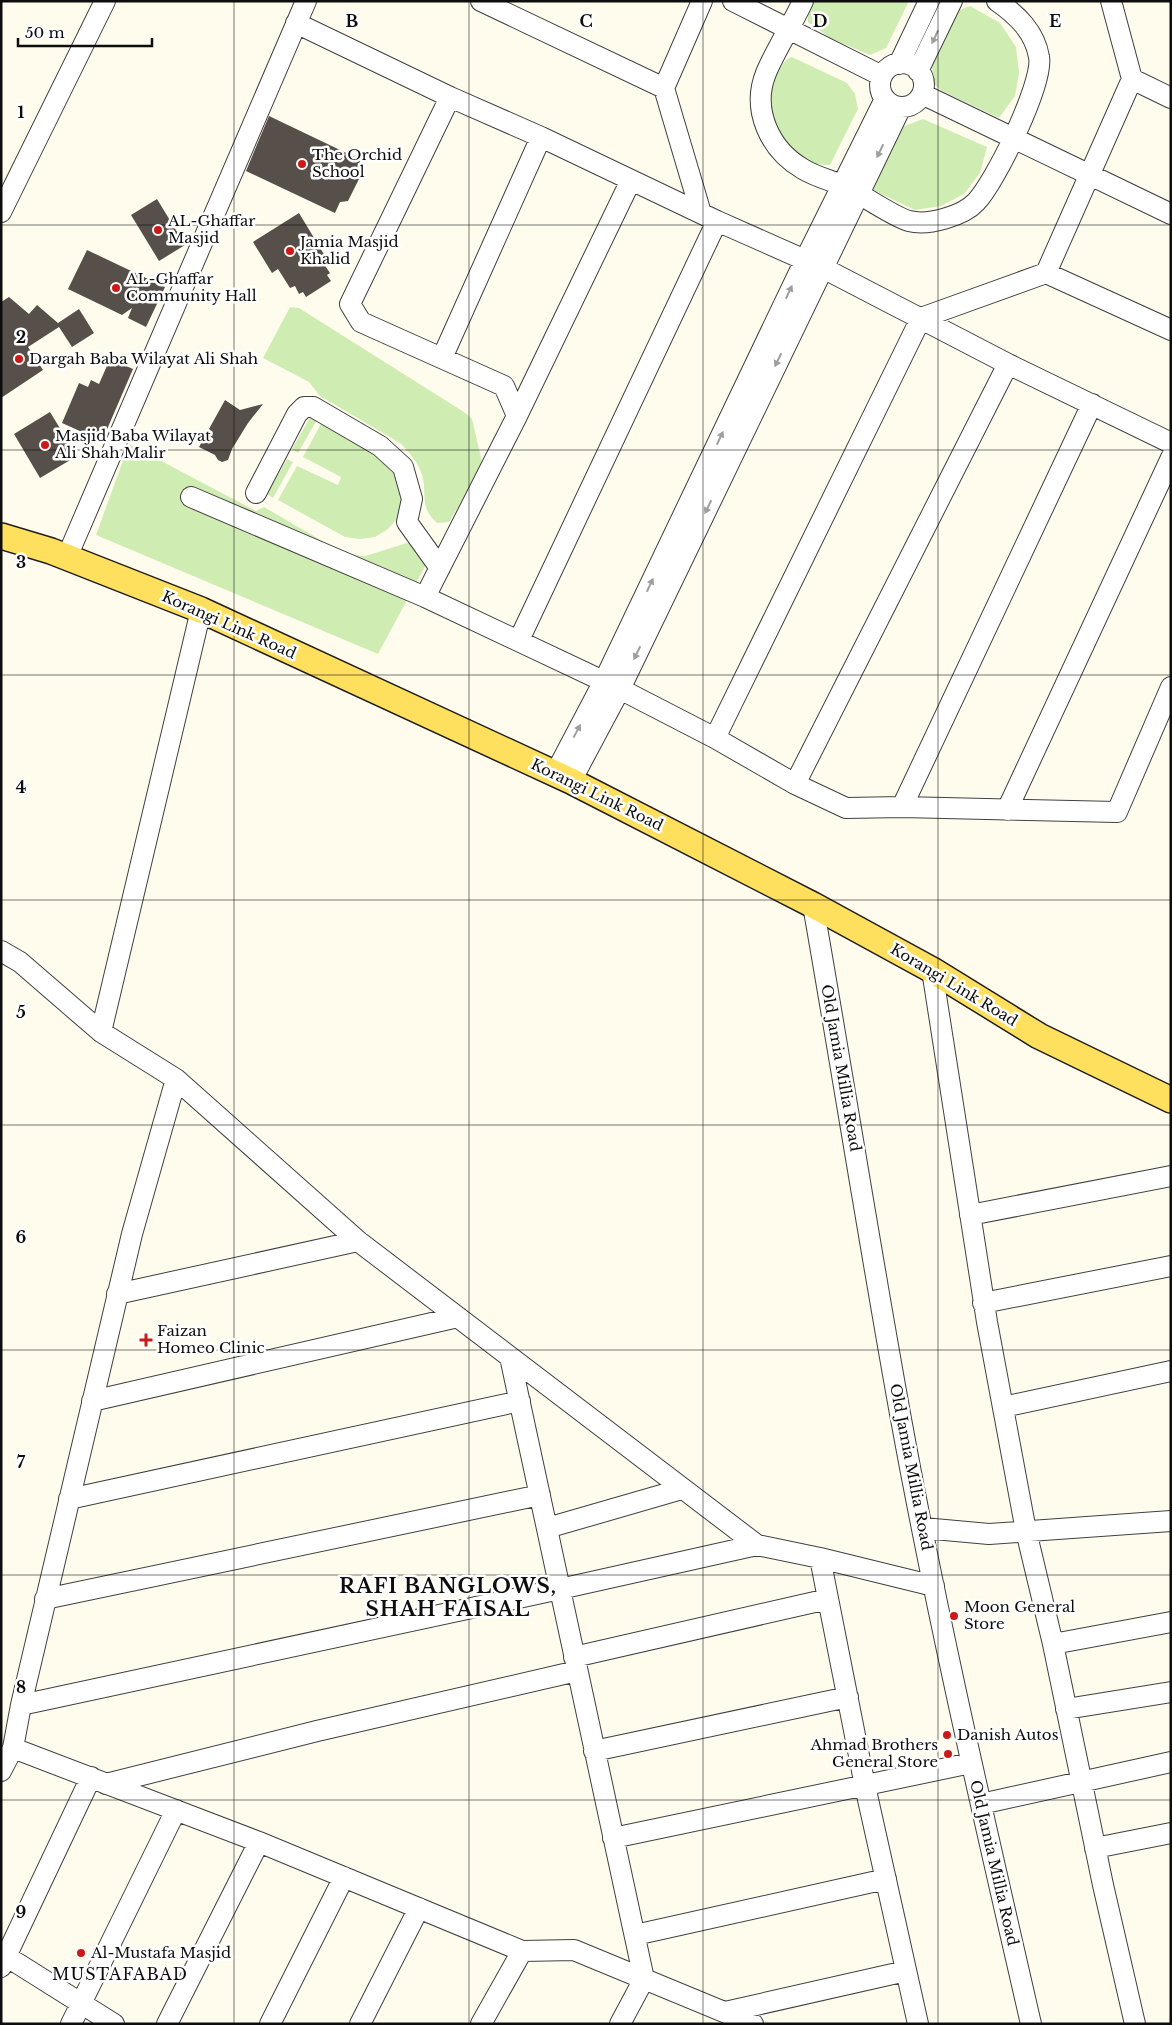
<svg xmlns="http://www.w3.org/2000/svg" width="1172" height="2025" font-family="'Libre Baskerville',serif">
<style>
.green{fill:#cfedb3}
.building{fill:#574f49}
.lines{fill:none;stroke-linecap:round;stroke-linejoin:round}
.minor-casing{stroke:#404040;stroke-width:22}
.major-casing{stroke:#1e1e1e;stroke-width:28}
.minor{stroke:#fff;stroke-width:20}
.major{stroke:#ffe05e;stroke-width:25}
.oneway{fill:#9e9e9e}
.grid{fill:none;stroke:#0d0d0d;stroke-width:1;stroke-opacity:0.55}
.poi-dot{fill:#cb1918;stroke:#fff;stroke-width:2}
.labels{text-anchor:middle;stroke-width:5;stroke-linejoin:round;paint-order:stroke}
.poi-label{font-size:15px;fill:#0d0d0d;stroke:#fff;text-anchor:start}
.street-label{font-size:15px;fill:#0d0d0d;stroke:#fff}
.neighbourhood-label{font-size:16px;letter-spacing:1px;fill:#0d0d0d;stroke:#fff}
.district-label{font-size:20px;font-weight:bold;letter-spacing:1px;fill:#0d0d0d;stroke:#fff}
.grid-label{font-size:16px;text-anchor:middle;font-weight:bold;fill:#0d0d0d;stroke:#fff;stroke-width:5;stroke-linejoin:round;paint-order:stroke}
</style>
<rect width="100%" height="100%" fill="#fffcee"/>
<path class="green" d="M813,1h96l-23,47 -16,7 -40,-17 -22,-16v-13z
M970,6l30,17 16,24 3,26 -4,23 -16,22 -57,-27 -8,-7 -2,-17 27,-57z
M792,57l55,26 8,11 3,15 -28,56c-11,0 -23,-2 -33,-8 -28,-19 -35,-64 -16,-90 3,-5 5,-8 11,-10z
M923,119l64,28 -7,26 -16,21 -23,12 -26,4 -42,-20 29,-63z
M290,307l9,1 165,104 8,7 11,47 -34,56 -12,1c-20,-18 -8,-31 -16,-51 -4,-11 -13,-21 -21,-29l-80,-47 -11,-14 -46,-24z
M312,414l6,4 -20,35 -6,-4z
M323,420l68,41 13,27 -6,30 -10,11 -13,8 -15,2 -15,-2 -67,-37 19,-34 41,19 3,-8 -38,-20z
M129,444l127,67 8,-4 77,45 12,3 12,1 10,-3 54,-17 8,8 -59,110 -282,-119z
M287,459l6,3 -20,36 -6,-4z"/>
<path class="building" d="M269,116l92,44 -6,12 5,5 -12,24 -8,1 -5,11 -89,-42z
M157,199l28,46 -26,16 -28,-46z
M299,213l29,48 -4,3 6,9 -3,2 4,6 -25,16 -3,-5 -4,2 -4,-8 -5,2 -12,-19 -6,4 -19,-31z
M87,250l78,37 -19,40 -18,-9 4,-10 -10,7 -54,-26z
M9,297l20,17 8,-9 21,18 21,-14 15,24 -22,14 -13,-20 -31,20 15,23 -42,28v-96z
M110,359l23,10 -31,72 -40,-18 17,-40 9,4 3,-7 8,4z
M225,400l15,10 23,-6 -15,19 -16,26 -4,11 -6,2 -4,-2 -3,-5 -16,-8z
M50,412l27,44 -37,22 -26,-44z"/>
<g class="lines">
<g class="minor-casing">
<path id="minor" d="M481,1l183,87
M733,1l149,75
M803,1c-11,24 -27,48 -37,72 -15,37 4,77 37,96 11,7 26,11 39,16
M1111,1l21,78
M296,23l154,74 -100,207 11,18 143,64 13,30 -92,181 195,92 95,49 80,46 51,24 56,-1 215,5 54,-125
M880 85a22 22 0 1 1 44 0a22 22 0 1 1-44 0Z
M899,64l30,-63
M918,71l34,-70
M922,94l249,120
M450,97l91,40 176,84 106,47 185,96 163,79
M1171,98l-39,-19 -86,194 125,57
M859,194c12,7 38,24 50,27 19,5 54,-5 67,-19 19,-19 68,-120 63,-145 -4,-25 -22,-42 -42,-56
M1,212l104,-211
M701,213l-37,-125 38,-87
M442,358l99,-221
M517,416l114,-236
M256,493l41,-79 7,-7h9l67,39 23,21 9,32 -5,23 33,46
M191,497l234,100
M67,557l239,-556
M519,640l198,-419
M715,738l206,-420 125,-45
M555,774l49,-93 201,-421 80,-161
M571,781l49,-92 281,-582
M795,784l213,-420
M902,807l190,-403
M1007,810l164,-352
M813,905c30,171 57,343 88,514 37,203 84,404 130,605
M1,951l19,11 81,70 75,47 182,162 399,304 63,13 114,28
M932,970l55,352 39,209 27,113 50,241 32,139
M101,1032l100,-422
M970,1215l201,-39
M117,1294l241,-53
M983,1303l188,-37
M510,1357l134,622 -24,45
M92,1401l366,-84
M1003,1407l168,-36
M69,1499l451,-98
M547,1528l135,-39
M923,1528l66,6 182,-13
M820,1558l45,228 53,238
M45,1599l495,-104
M1053,1644l118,-22
M574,1657l254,-58
M21,1705l539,-116 197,-44
M1066,1709l105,-17
M13,1748l246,94 263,109 52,-1 179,74
M594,1751l254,-54
M1,1771l12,-23 8,-43 111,-471 44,-155
M106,1784l211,-53 260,-60
M981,1804l190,-42
M613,1838l358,-75
M1095,1848l76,-15
M635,1935l251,-56
M1,1953l113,71
M1,1967l90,-190
M725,2012l181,-41
M71,2024l105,-214
M167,2024l92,-182
M270,2024l74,-147
M360,2024l59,-116
M481,2024l41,-73"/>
</g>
<g class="major-casing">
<path id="major" d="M1,536l50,15 150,59 370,171 242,124 119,65 107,66 132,64"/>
</g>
<use href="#minor" class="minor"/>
<use href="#major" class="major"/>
</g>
<defs><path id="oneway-solid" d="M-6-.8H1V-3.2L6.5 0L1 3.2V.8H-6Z" transform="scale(1.25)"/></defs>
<g class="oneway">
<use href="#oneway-solid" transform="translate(935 37) rotate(115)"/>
<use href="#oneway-solid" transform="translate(880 151) rotate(116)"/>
<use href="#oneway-solid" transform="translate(789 292) rotate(-65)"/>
<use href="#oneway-solid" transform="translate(778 360) rotate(116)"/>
<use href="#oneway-solid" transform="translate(720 438) rotate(-65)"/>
<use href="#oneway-solid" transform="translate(708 507) rotate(116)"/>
<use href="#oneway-solid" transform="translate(650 585) rotate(-65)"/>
<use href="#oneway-solid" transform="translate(637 653) rotate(116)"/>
<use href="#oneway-solid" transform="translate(577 731) rotate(-62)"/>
</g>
<path class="grid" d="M234,1v2023M469,1v2023M703,1v2023M938,1v2023M1,225h1170M1,450h1170M1,675h1170M1,900h1170M1,1125h1170M1,1350h1170M1,1575h1170M1,1800h1170"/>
<g class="poi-dot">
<circle cx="302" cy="164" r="5"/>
<circle cx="158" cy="230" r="5"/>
<circle cx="290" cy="251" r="5"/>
<circle cx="116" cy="288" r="5"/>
<circle cx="19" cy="359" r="5"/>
<circle cx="45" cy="445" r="5"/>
<path d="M143.5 1332.5h5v5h5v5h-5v5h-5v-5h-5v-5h5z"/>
<circle cx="954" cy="1616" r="5"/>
<circle cx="947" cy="1735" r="5"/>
<circle cx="948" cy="1754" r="5"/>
<circle cx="81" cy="1953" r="5"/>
</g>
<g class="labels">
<g class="poi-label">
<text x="312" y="160">The Orchid<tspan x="312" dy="17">School</tspan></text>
<text x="168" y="226">AL-Ghaffar<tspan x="168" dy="17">Masjid</tspan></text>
<text x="300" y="247">Jamia Masjid<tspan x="300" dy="17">Khalid</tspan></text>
<text x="126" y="284">AL-Ghaffar<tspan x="126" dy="17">Community Hall</tspan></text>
<text x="29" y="364">Dargah Baba Wilayat Ali Shah</text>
<text x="55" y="441">Masjid Baba Wilayat<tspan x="55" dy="17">Ali Shah Malir</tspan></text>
<text x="157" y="1336">Faizan<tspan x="157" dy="17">Homeo Clinic</tspan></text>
<text x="964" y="1612">Moon General<tspan x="964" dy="17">Store</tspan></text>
<text x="957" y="1740">Danish Autos</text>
<text x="938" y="1750" text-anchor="end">Ahmad Brothers<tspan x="938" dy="17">General Store</tspan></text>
<text x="91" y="1958">Al-Mustafa Masjid</text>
</g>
<g class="street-label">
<text transform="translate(229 625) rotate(24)" y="5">Korangi Link Road</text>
<text transform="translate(597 795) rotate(26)" y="5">Korangi Link Road</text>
<text transform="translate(954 985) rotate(31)" y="5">Korangi Link Road</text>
<text transform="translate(841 1068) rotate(80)" y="5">Old Jamia Millia Road</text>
<text transform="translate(911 1467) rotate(79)" y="5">Old Jamia Millia Road</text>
<text transform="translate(994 1863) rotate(77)" y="5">Old Jamia Millia Road</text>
</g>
<g class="neighbourhood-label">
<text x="120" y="1980">MUSTAFABAD</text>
</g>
<g class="district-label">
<text x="448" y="1593">RAFI BANGLOWS,<tspan x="448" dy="23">SHAH FAISAL</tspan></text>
</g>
</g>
<g class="grid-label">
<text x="352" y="27">B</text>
<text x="586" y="27">C</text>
<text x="820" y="27">D</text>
<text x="1055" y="27">E</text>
<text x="21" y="118">1</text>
<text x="21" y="343">2</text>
<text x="21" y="568">3</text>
<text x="21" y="793">4</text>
<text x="21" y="1018">5</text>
<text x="21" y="1243">6</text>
<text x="21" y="1468">7</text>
<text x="21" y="1693">8</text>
<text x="21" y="1918">9</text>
</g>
<rect width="1172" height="2025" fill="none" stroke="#0d0d0d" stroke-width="5"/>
<path d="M18 38v8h134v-8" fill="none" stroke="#0d0d0d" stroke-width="2.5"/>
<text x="25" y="38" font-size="15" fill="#0d0d0d" stroke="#ffffff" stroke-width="4" paint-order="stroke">50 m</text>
</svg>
